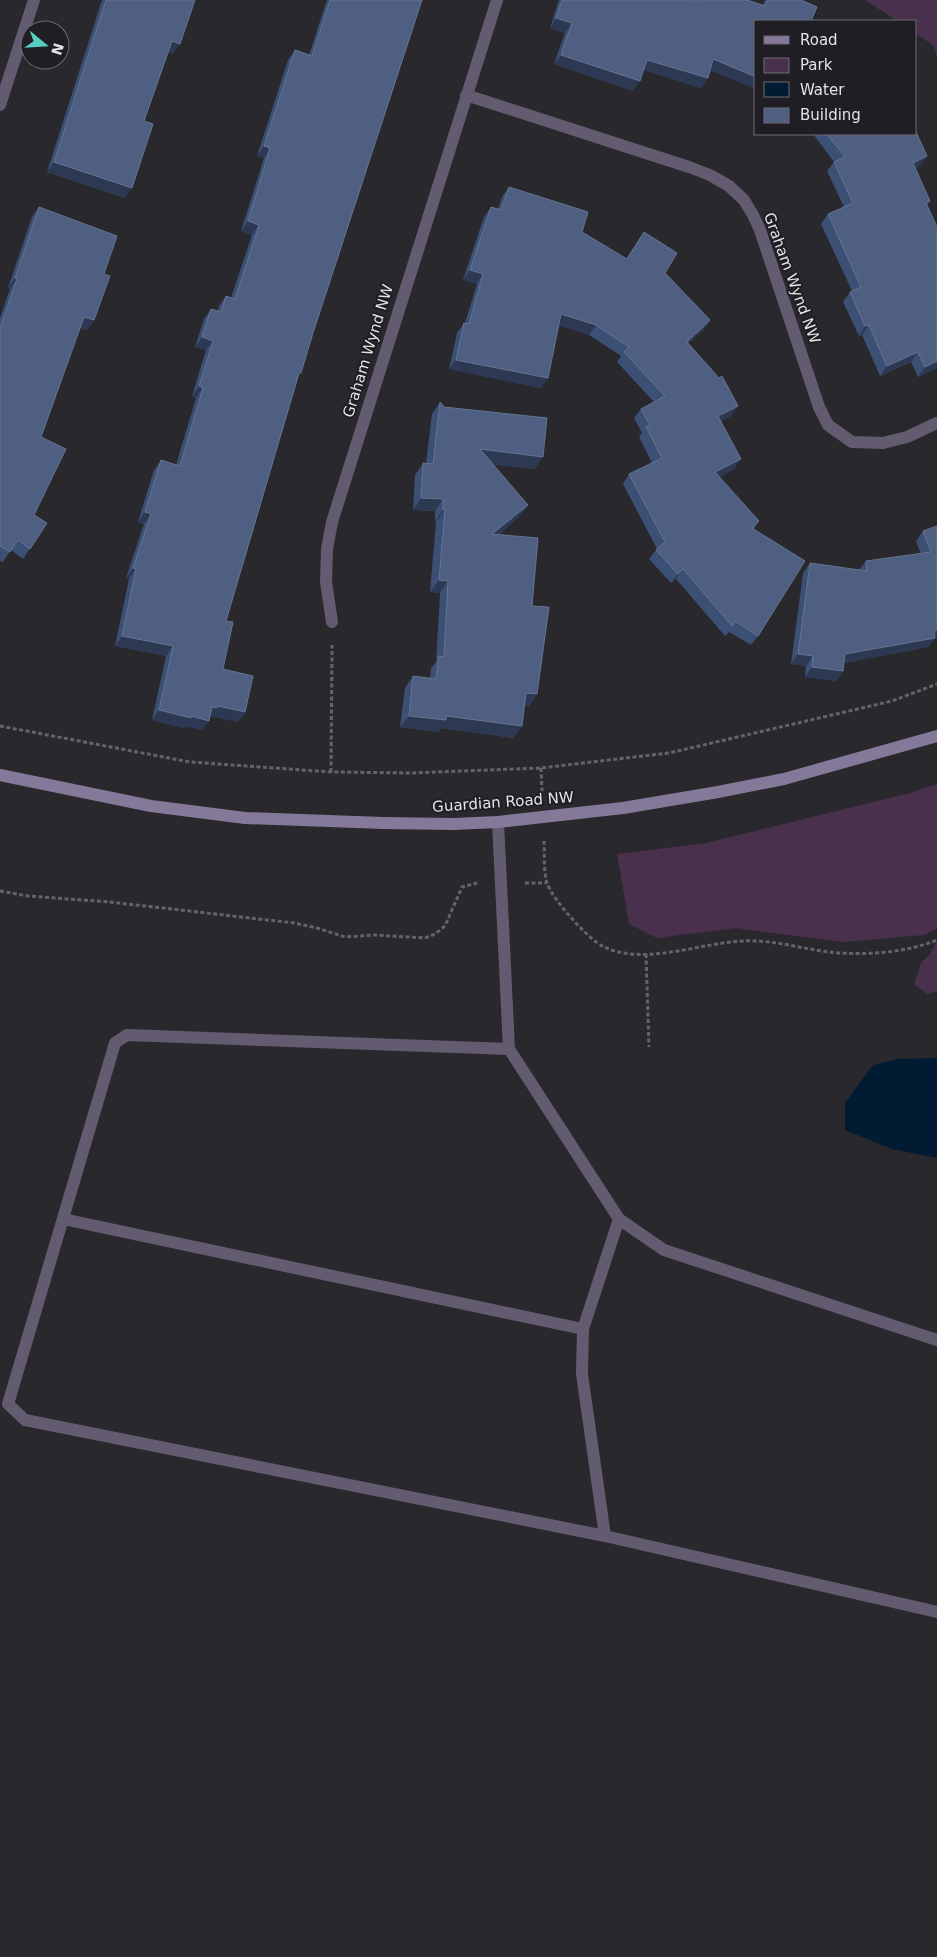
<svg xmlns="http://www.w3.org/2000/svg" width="937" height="1957" font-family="'DejaVu Sans',sans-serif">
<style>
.green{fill:#49304d}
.water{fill:#001b32}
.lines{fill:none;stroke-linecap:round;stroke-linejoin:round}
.path{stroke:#646468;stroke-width:3;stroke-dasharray:4 2.5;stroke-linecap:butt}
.lane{stroke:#635c70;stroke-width:12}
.street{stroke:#635c70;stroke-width:12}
.secondary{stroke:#857999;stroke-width:12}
.wall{fill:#3c4f75}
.shaded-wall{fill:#2d3953}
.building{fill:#4e5f81;stroke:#657491}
.labels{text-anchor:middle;stroke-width:4;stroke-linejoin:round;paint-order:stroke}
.street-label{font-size:15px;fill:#e2e3e6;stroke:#1e1e24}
</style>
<rect width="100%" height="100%" fill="#28282d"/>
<path class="green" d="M865,0h72v56l-4,-11 -17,-11v-13h-19z
M937,784v145l-13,6 -81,7 -107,-14 -79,10 -28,-14 -12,-70 89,-11 204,-50z
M937,941v50l-10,3 -13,-10 7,-21 9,-9z"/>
<path class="water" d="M937,1058v100l-45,-9 -47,-19v-27l28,-38 25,-6z"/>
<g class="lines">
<path class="path" d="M0,726l190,36 141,10 81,1 129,-5 128,-15 223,-52 45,-17
M541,768l1,24
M331,772l1,-127
M544,841c1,13 -1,29 3,42 5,16 42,57 57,64 40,19 96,-4 138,-6 33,-2 66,10 98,12 32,2 67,-1 97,-13
M525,883h22
M0,891l28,5 82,6 184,21 23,5 28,9 30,-2 50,3 10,-4 10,-8 17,-39 15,-4
M646,954l3,93"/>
<path class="lane" d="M498,822l11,227 110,170 45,31 273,90
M509,1049l-382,-14 -12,8 -107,361 17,16 580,116
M63,1219l520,110
M619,1219l-36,110 -1,45 23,162 332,76"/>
<path class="street" d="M466,95l223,72 21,8 19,11 15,14 9,15 7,15 59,177 9,18 24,17 31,1 24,-6 30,-14
M0,105l34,-105
M332,622l-6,-40 1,-33 5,-27 165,-522"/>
<path class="secondary" d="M0,775l151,31 94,12 138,5 70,1 45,-2 125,-14 95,-16 66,-13 153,-43"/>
</g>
<path class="wall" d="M102,0h93l-22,54 -5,-2 -24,69 -19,77 -78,-26z
M327,0h95l-124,378 -72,243 -3,48 22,43 -7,10 -27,-6 -9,14 -17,-4 -1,2 -32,-8 14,-64 -51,-10 14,-67 -3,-1 18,-54 -6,-2 16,-52 7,-10 15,5 20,-67 -4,-2 14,-46 -11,-3 9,-28 7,-10 7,2 1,-5 7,-10 5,2 21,-63 -11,-4 23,-73 -7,-2 31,-96 7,-10 14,5z
M559,0h132l3,1 1,-1h52l16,5 2,-5h36l-45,21v68l-46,-19 -2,8 -7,10 -57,-18 -11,21 -79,-27 11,-31 -15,-5z
M813,134h103l4,32 -5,2 15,33 -3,4 10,22v141l-19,9 -7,-15 -31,14 -18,-41 -3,1 -16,-34 7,-10 2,-1 -31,-67 7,-10 16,-7 -17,-36 7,-9z
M509,187l117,72 18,-27 21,41 45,47 -7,10 -15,13 50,63 -7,10 -10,5 13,48 -15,8 40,44 -5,8 4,107 -7,9 -22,-13 -4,4 -49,-57 -5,4 -22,-24 8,-10 -34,-65 6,-10 23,-11 -13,-26 3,-4 -8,-15 7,-9 13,-7 -37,-40 4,-6 -32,-21 -30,-10 -18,63 -92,-19 8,-36 7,-10h1l12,-39 -14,-4 21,-63 7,-10 7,2 4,-12z
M39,207l65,67 -10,46 -7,10 -7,-2 -39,109 -7,78 13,8 -24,36 -12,-9 -8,12 -3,-1v-243l10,-29 -2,-1 24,-71z
M440,402l4,5 99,50 -9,12 -42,-5 36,41 -9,12 -21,18 34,71 5,88 -8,12 -5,-1 -2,21 -9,12 -72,-10 -3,4 -38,-5 5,-39 8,-12 17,2 1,-10 5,-6 4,-69 -10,-1 6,-70h-1v-11l-22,-1 2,-35 8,-12h3l6,-49z
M937,526v111l-2,1 -7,9 -84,16 -1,8 -7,10 -31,-4 1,-11 -15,-2 12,-91 7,-10 49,7 7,-9 55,-7 -5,-13 7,-10z"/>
<path class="shaded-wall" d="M556,18l16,5 -7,10 -15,-5z
M172,41l8,3 -7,10 -8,-3z
M561,55l79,26 -7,10 -79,-27z
M713,59l43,18v12l-50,-20z
M647,60l61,18 -7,10 -61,-19z
M264,146l6,2 -6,10 -7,-2z
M927,156l-7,10 -14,7 7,-10z
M54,162l78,26 -7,10 -78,-26z
M248,221l11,4 -7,10 -11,-4z
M470,270l13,4 -6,10 -14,-4z
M15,278l2,1 -7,10 -2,-1z
M561,314l35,11 -7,10 -35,-11z
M84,317l10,3 -7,10 -10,-3z
M710,320l-7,10 -23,21 7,-9z
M869,325l-7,10 -3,1 6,-10z
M202,337l11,4 -7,9 -11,-3z
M918,352l-7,10 -31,14 7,-10z
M456,360l92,18 -7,10 -92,-19z
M937,361v7l-19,9 7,-10z
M199,386l4,2 -7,10 -4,-2z
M738,406l-7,10 -20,10 7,-10z
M480,449l63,8 -9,12 -62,-8z
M741,459l-7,10 -26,13 7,-10z
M421,498l22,1 -8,12 -22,-1z
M528,505l-9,12 -35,29 8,-12z
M443,510h2l-9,12h-1z
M145,512l6,2 -7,10 -6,-2z
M133,568l3,1 -7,10 -3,-1z
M683,569l-7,10 -5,4 7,-9z
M439,580l9,1 -8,12 -10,-1z
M937,630v7l-2,1 -7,9 -90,17 7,-10z
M122,636l51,10 -7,10 -51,-10z
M798,654l15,2 -7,10 -15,-2z
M812,667l31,4 -7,10 -31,-4z
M526,693l11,1 -8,12 -12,-1z
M218,706l27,6 -7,10 -27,-6 -1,2 2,-11z
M159,710l32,6 18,5 -7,9 -17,-4 -1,2 -32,-8z
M409,716h37l76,10 -9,12 -72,-10 -3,4 -38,-5z"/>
<path class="building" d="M106,0h89l-15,44 -8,-3 -28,80 9,3 -21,64 -78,-26z
M330,0h92l-109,333 -12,40h-2l-73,248 7,1 -10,47 30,7 -8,36 -27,-6 -1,2 -5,-1 -3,14 -18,-5v2l-32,-8 14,-64 -51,-10 14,-67 -3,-1 18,-54 -6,-2 16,-52 19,6 23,-78 -4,-2 14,-45 -11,-4 9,-28 10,3 5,-16 9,3 24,-74 -11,-4 22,-73 -6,-2 31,-96 17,6z
M562,0h129l7,2v-2h49l18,6 3,-6h33l16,7 -6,14h-55v56l-43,-18 -5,19 -61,-18 -7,21 -79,-26 11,-32 -16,-5z
M916,132l11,24 -14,7 17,38 -4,2 11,24v134l-12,6 -7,-15 -31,14 -18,-41 -4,1 -15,-34 11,-5 -33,-73 25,-11 -19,-41 11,-5 -18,-23h89z
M509,187l79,25 -6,20 45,27 17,-27 33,21 -12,20 45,47 -23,22 32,36 3,-2 16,30 -20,10 23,43 -26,13 44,49 -7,7 53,33 -47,75 -23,-15 -3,5 -49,-57 -5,5 -22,-24 9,-8 -36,-68 33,-16 -16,-31 4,-2 -9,-16 24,-13 -41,-44 5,-5 -33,-22 -35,-11 -13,64 -92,-18 8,-37 5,1 14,-50 -13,-4 21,-63 10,3z
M39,207l78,29 -13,38 6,2 -16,44 -10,-3 -43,120 25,12 -32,66 13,8 -17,26 -12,-9 -8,12 -10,-6v-218l17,-49 -2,-1z
M440,402l4,5 103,11 -4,39 -63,-8 48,56 -36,29 46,4 -6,68 17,1 -12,87 -11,-1 -4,33 -76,-10v4l-37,-4 4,-40 23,3 3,-23 5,1 4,-76 -9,-1 6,-70h-2v-11l-22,-1 2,-35 10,1z
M937,526v104l-3,1 1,7 -90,16 -2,17 -31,-4 1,-11 -15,-2 12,-91 57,8 -1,-10 65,-9 -8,-21z"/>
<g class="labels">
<g class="street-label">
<text transform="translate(792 278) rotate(70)" y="5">Graham Wynd NW</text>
<text transform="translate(368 351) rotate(-73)" y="5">Graham Wynd NW</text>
<text transform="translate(503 802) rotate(-4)" y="5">Guardian Road NW</text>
</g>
</g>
<rect x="754" y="20" width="162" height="115" fill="#1e1e24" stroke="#6c6d72"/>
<rect x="764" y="36" width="25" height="8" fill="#857999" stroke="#6c6d72"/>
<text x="800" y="45" font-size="15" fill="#e2e3e6">Road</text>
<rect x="764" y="58" width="25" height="15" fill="#49304d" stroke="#6c6d72"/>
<text x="800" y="70" font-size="15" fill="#e2e3e6">Park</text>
<rect x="764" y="82" width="25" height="15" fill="#001b32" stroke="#6c6d72"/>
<text x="800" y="95" font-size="15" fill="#e2e3e6">Water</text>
<rect x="764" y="108" width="25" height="15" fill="#4e5f81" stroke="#6c6d72"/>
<text x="800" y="120" font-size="15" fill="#e2e3e6">Building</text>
<g transform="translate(45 45) rotate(108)"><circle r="24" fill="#1e1e24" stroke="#6c6d72"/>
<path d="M0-4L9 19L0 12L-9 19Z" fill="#57cec2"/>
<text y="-8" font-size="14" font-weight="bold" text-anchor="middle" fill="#e2e3e6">N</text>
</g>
</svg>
